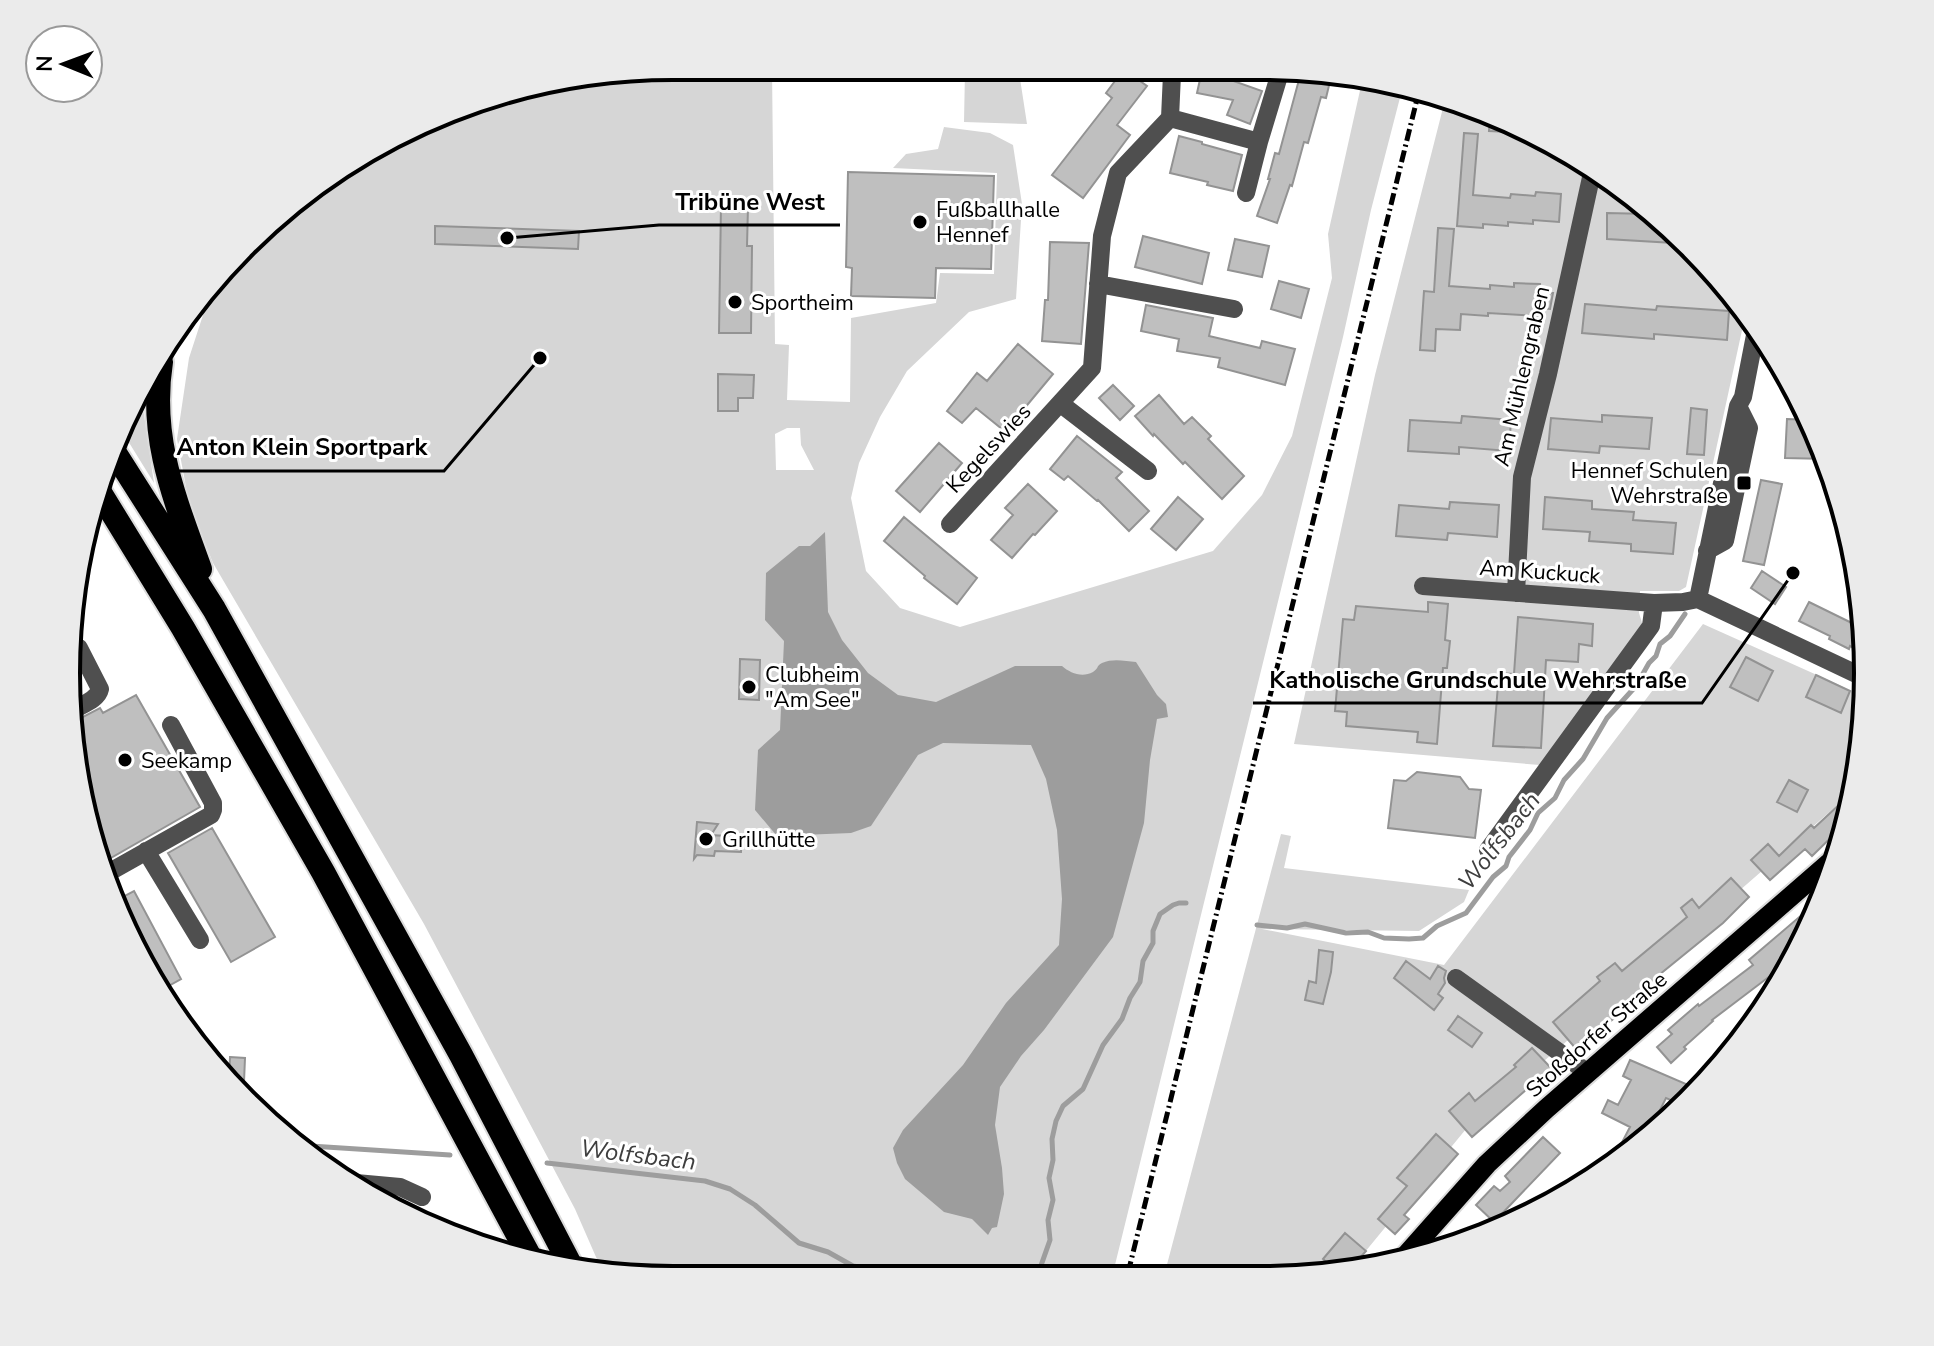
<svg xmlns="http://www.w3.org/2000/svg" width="1934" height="1346" font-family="'Nunito Sans',sans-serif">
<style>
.green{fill:#d6d6d6;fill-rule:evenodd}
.water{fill:#9d9d9d}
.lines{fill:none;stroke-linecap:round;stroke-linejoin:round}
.stream{stroke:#9d9d9d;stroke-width:5}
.building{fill:#bfbfbf;stroke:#939393;stroke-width:2}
.major-casing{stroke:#dbdbdb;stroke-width:24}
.highway-casing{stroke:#dbdbdb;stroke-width:28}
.minor{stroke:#4f4f4f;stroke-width:18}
.major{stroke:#000;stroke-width:20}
.highway{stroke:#000;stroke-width:24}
.rail{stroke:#000;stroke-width:5;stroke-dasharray:12 4 2 4;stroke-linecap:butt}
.poi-dot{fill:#000;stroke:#fff;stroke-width:3}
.labels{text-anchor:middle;stroke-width:6;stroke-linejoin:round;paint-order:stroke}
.poi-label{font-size:22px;fill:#000;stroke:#fff;text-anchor:start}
.street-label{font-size:22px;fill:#000;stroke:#fff}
.water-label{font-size:24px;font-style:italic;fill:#3e3e3e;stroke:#fff}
.rim{fill:none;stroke:#000;stroke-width:4}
.leader{fill:none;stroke:#000;stroke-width:3}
.callout-dot{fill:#000;stroke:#fff;stroke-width:3}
.callout-label{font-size:24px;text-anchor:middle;font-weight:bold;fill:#000;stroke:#fff;stroke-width:6;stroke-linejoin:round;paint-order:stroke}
</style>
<rect width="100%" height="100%" fill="#fff"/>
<path class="green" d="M673,66l99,2 3,276 14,1 -2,55 63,2 1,-84 85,-15 4,-30 54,1 3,-101 -104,-5 13,-14 32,-5 6,-22 46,6 23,12 9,59 -6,95 -47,13 -62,59 -27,46 -21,46 -8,35 15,73 34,37 60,19 253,-76 49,-56 30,-59 40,-158 -4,-44 35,-157 16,1 24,8 -32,124 -28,127 -230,936 -440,7 -70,-7 -28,-64 -151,-285 -211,-361 -24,-60 -12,-64 12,-81 28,-86 119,-104 179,-81zM787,428h13l1,17 13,25h-38l-1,-36z
M965,71l54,1 8,52 -63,-2z
M1445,100l85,29 161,115 55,68 -60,275 -7,4h-39l-1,22 4,13 -103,139 -246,-21 81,-369z
M141,394l13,89 -34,-55z
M1703,624l163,73 -9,91 -391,341 -115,140 -186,3 116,-438 10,2 -7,32 185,22 -5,12 -45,29 -157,-2 182,36z"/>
<path class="water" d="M825,532l3,80 14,28 26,33 30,22 38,7 79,-36h47c8,7 20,12 31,6 7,-5 2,-5 9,-9 11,-5 23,-2 34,-1l21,33 9,9 2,13 -11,2 -7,41 -6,63 -31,114 -69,93 -23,26 -21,31 -5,38 7,43 2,26 -7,33 -5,1 -4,7 -16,-16 -28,-7 -39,-33 -8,-16 -4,-15 10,-18 60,-65 43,-62 53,-58 3,-46 -5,-69 -11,-51 -15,-34 -88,-2 -25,12 -47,71 -20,7 -74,3 -22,-26 3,-60 22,-20 4,-89 -19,-21 1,-47 33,-27h11z"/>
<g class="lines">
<path class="stream" d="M1257,925l30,3 18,-4 41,9 22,-1 16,6 25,1 14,-1 14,-12 29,-13 27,-36 13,-11 3,-9 21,-27 8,-17 17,-15 9,-18 19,-21 24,-41 29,-32 13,-23 7,-7 4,-12 10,-8 15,-22
M295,1145l155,10
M547,1163l158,18 25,8 25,16 44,38 29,9 25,14 29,5 10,5
M1038,1274l12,-34 -2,-20 5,-20 -4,-22 4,-18 -1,-21 4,-18 7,-15 20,-17 20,-44 19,-26 8,-21 10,-16 3,-21 10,-18v-12l7,-17 13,-9 6,-2h7
M1041,1274l16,-1"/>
</g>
<path class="building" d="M1121,73l9,1 17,12 -30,39 13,10 -47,63 -31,-23 60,-77 -6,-5z
M1201,75h24v3l37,13 -12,33 -23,-9 6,-15 -36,-7z
M1300,76l31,1 -5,21 -5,-1 -13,46 -4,-1 -12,44 -2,-1 -13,38 -20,-7 13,-37h-2l7,-26 4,1z
M1490,115l40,14 1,4 -42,-2z
M1464,133l14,1 -5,61 37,3 1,-4 24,2 1,-4 25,2 -2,28 -26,-2v4l-25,-2v4l-25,-2v4l-26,-2z
M1179,136l23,6v2l40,11 -9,36 -26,-6 1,-3 -38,-9z
M848,172l146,4 -3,93 -55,-1 -1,30 -84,-2 1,-28 -6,-1z
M721,205l27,1 -1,40h5l-1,87h-32z
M1607,213l42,1 42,30 -84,-5z
M435,226l144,5 -1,18 -143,-5z
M1438,228l16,1 -5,57 41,3v-4l24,2v-4l26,1 -1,9h14l-3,16 -12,-1v8l-50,-3v3l-27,-2 -1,16 -24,-1 -1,22 -15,-1 4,-59 10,1z
M1143,236l66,17 -7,31 -67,-17z
M1235,239l34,7 -7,31 -34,-7z
M1050,242l39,1 -8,101 -39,-3 3,-41h3z
M1279,281l30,8 -8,29 -30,-9z
M1585,304l71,6 1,-4 72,5 -2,29 -73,-6v5l-72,-6z
M1146,305l67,13 -4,18 51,12 2,-7 33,8 -10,36 -67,-18 2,-9 -43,-7 2,-12 -38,-8z
M1018,344l35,30 -30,36 2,1 -18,22 -31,-25 -14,15 -15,-12 30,-38 10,8z
M718,374l36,1 -1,23h-15v13h-20z
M1113,385l21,21 -14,14 -21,-22z
M1159,395l25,29 8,-7 19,19 -3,3 36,37 -22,23 -37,-37 -2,2 -29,-30 -1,2 -18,-20z
M1691,408l16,2 -3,45 -17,-1z
M1602,415l50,3 -3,31 -49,-3 -1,7 -51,-4 3,-31 51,4z
M1462,416l49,4 -2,31 -50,-4v7l-51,-3 2,-31 51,3z
M1787,419l24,1 11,21 6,18 -43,-1z
M1077,436l45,36 -6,6 33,33 -20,20 -31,-31 -1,1 -29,-25 -4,4 -14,-11z
M939,443l23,20 -42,49 -24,-21z
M1761,480l21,4 -18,81 -21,-4z
M1028,484l29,27 -22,24 -2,-1 -21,24 -21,-18 22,-25 -8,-7z
M1178,497l25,22 -27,31 -25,-21z
M1545,497l47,4v8l42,3 -1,8 43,3 -3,31 -42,-3v-7l-42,-3 1,-9 -47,-3z
M1450,502l49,3 -2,32 -49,-4 -1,7 -51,-4 3,-31 50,4z
M904,517l73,61 -20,26 -33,-26 1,-2 -41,-35z
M1762,571l24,16 -11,17 -24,-16z
M1428,602l20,2 -3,36 5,1 -3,27h-4l-6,76 -20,-2 1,-10 -72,-6 1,-14 -12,-1 8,-92 11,1 2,-14 72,6z
M1809,602l55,27 2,25 -16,-8 -1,3 -20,-10 1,-3 -31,-15z
M1518,617l75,7 -1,22 -13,-2 -1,18 -32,-2 -5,88 -48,-2 6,-73 15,1z
M1746,657l27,14 -15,30 -28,-14z
M740,659l20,1 -1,40 -20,-1z
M1816,675l34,16 -9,22 -35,-16z
M136,695l64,112 -98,56 -24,-72 -3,-70 25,-13 3,5z
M1417,772l43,5 9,12 12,1 -6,48 -87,-10 6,-48 12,1z
M1789,780l19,10 -11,22 -20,-10z
M1857,788l-10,34 -35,34 -7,-7 -35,31 -19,-20 17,-16 11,12 32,-31 3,3z
M697,822l21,2 -7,11 31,2 -1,15 -26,-1 -1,5 -17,-1 -3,4z
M212,828l63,109 -44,25 -63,-109z
M1731,878l18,19 -26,26 -80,65 5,7 -19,16 -3,-3 -49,42 -24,-28 47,-41 -3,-4 18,-14 7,8 65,-54 -6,-9 11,-9 7,9z
M134,891l47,88 -18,10 -34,-47 -14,-41z
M1825,895l-3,11 -16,29 -23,20 7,9 -11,22 -9,-10 -58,44 1,1 -29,26 2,2 -15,14 -14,-16 15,-13 -4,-4 30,-26 1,2 54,-41 -4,-5z
M1319,950l14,2 -2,20 -8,32 -18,-4 4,-19 7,2z
M1406,961l24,18 8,-13 8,5 -2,7 1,5 -7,11 5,4 -9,12 -40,-32z
M1458,1016l24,17 -10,14 -24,-17z
M1532,1048l19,20 -79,69 -23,-26 20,-18 6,8 41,-34 -2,-2z
M230,1057l15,1 -1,24 -15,-1z
M1630,1060l70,30 -15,16 -19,-8 -17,34 -34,24 15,-29 -28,-14 6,-13 10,5 13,-25 -8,-4z
M1436,1134l22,20 -54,61 5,4 -14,15 -17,-15 29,-33 -10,-8z
M1543,1137l17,16 -66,69 -18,-17 18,-19 6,5 10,-9 -5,-6z
M1345,1233l21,18 -16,18h-16l-11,-10z"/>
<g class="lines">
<g class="major-casing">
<path id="major" d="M1401,1261l86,-97 59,-55 290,-252"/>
</g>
<g class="highway-casing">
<path id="highway" d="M161,362c-12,77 14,137 39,207
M111,447l103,162 247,446 112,215
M99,491l84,137 140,244 209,389"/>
</g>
<path class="minor" d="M1170,118l89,24 -13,51
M1259,142l20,-66
M1098,284l136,25
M1061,404l87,67
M950,524l142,-156 10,-132 16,-63 52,-55 2,-44
M1707,551l18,-10 22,-104 2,-9 -11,-22
M1423,586l231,17 29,-1 15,-3 169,80
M1516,593l6,-116 26,-103 44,-201
M1698,599l40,-193 5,-9 14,-72
M73,648h6l21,41c-2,10 -16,15 -25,20
M1488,850l163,-224 3,-23
M146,851l54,89
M106,874l105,-59 2,-5v-7l-42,-78
M1456,978l132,95
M345,1182l55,5 22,10"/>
<use href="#major" class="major"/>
<use href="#highway" class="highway"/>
<path class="rail" d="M1128,1273l291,-1182"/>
</g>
<g class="poi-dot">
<circle cx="920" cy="222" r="8"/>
<circle cx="735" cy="302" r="8"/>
<rect x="1736" y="475" width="16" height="16" rx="4"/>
<circle cx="749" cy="687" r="8"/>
<circle cx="125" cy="760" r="8"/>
<circle cx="706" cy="839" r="8"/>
</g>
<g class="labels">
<g class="poi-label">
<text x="936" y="217">Fußballhalle<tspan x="936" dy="25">Hennef</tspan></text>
<text x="751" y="310">Sportheim</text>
<text x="1728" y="478" text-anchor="end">Hennef Schulen<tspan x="1728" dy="25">Wehrstraße</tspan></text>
<text x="765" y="682">Clubheim<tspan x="765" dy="25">"Am See"</tspan></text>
<text x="141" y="768">Seekamp</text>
<text x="722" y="847">Grillhütte</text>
</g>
<g class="street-label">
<text transform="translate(1521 376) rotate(-77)" y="8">Am Mühlengraben</text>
<text transform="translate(988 448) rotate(-47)" y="8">Kegelswies</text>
<text transform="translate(1540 571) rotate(4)" y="8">Am Kuckuck</text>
<text transform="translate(1596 1034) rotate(-41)" y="8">Stoßdorfer Straße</text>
</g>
<g class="water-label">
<text transform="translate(1499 841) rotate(-52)" y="8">Wolfsbach</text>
<text transform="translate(638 1155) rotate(7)" y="8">Wolfsbach</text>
</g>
</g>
<path d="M0 0H1934V1346H0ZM673 80H1261A593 593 0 0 1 1854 673V673A593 593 0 0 1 1261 1266H673A593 593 0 0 1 80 673V673A593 593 0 0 1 673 80Z" fill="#ebebeb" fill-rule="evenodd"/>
<path class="rim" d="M673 80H1261A593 593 0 0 1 1854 673V673A593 593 0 0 1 1261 1266H673A593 593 0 0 1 80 673V673A593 593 0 0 1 673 80Z"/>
<path class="leader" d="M507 238L659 225H840M540 358L444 471H161M1793 573L1702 703H1253"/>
<g class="callout-dot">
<circle cx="507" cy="238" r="8"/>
<circle cx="540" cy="358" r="8"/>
<circle cx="1793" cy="573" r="8"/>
</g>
<g class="callout-label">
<text x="750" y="210">Tribüne West</text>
<text x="302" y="455">Anton Klein Sportpark</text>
<text x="1478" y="688">Katholische Grundschule Wehrstraße</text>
</g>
<g transform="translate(64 64) rotate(271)"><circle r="38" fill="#ffffff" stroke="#999999" stroke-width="2"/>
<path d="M0-6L14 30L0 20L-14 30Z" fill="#000000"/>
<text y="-12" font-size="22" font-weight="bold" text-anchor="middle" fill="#000000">N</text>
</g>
</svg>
